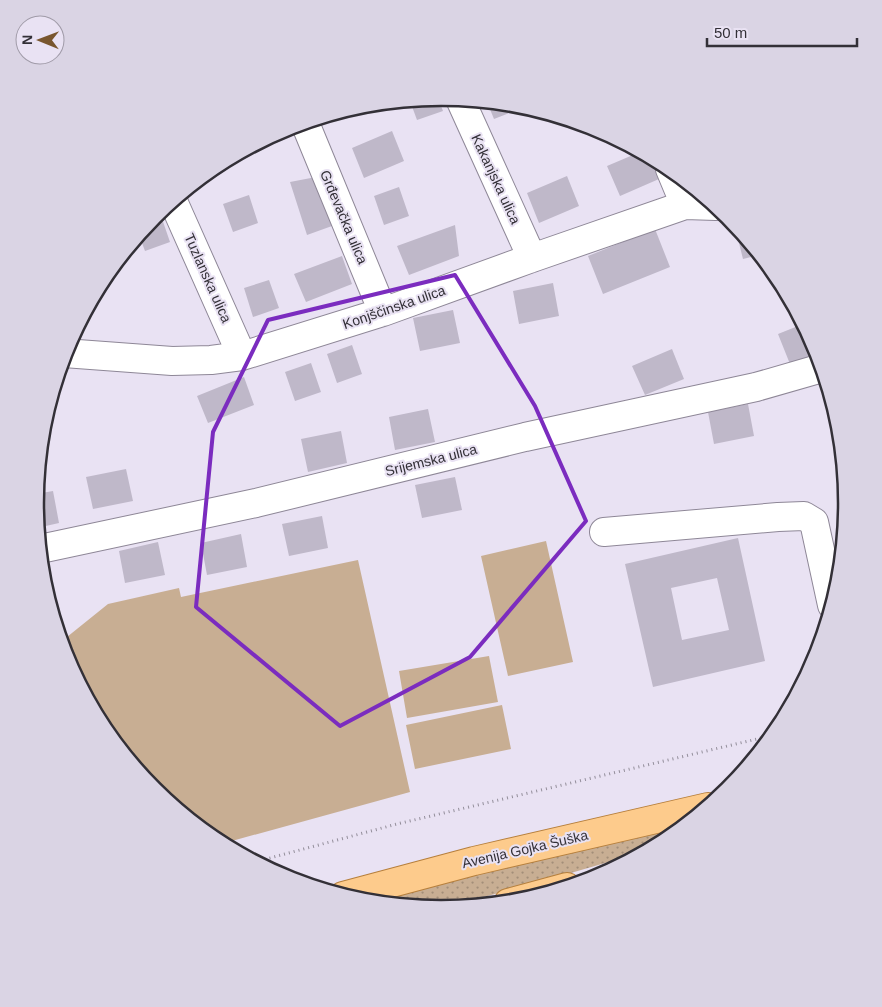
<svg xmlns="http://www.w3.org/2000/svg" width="882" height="1007" font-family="Helvetica,sans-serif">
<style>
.grass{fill:url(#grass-dots)}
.garden{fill:#c8ae93}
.building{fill:#bfb8c9;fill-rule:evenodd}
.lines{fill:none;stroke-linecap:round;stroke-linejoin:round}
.minor-casing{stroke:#8e8797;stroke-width:30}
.major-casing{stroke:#b67f3c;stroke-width:30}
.path{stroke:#938e9a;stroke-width:3;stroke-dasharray:1 4;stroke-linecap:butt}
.minor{stroke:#fff;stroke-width:28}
.major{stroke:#fdcb8c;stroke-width:28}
.marked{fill:none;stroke:#7b2cbf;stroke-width:4;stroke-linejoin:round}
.labels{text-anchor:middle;stroke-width:4;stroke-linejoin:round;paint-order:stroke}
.street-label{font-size:14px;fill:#333037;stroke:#e9e2f3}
.rim{fill:none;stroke:#333037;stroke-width:2.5}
</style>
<defs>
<pattern id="grass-dots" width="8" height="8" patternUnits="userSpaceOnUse" patternTransform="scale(1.25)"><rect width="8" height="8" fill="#c8ae93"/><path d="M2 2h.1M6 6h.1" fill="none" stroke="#a38e79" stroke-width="1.8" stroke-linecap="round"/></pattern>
</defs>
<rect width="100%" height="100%" fill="#e9e2f3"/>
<path class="grass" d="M688,823l-22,18 -13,8 -113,33 -102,27 -71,-7 107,-30z"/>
<path class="garden" d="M546,541l27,121 -65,14 -27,-120z
M358,560l52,232 -189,52 -6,-3 -61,-51 -51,-61 -37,-70 -4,-12 7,-3 -2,-7 41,-33 71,-16 2,9z
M489,656l9,46 -91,16 -8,-47z
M502,705l9,44 -96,20 -9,-44z"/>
<path class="building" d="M438,98l5,13 -26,9 -7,-19z
M487,102l33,3 5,2 -31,12z
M392,131l12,30 -40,17 -12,-30z
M640,152l10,5 9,22 -39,17 -13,-30z
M567,176l12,30 -40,17 -12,-30z
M316,177l16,49 -25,9 -17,-53z
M399,187l10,29 -25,9 -10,-29z
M249,195l9,28 -25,9 -10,-28z
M160,213l10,29 -25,9 -6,-16 15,-19z
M734,223l8,11 17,21 -16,4z
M455,225l4,31 -50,19 -12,-29z
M655,229l15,38 -67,27 -15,-38z
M342,256l10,28 -46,18 -12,-28z
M269,280l10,28 -26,9 -9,-29z
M553,283l6,33 -40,8 -6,-33z
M453,310l7,33 -40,8 -7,-33z
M803,324l15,29 -28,11 -12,-30z
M352,345l10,29 -25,9 -10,-29z
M672,349l12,30 -39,16 -13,-29z
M311,363l10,29 -26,9 -10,-29z
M244,377l10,28 -46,18 -11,-27z
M748,404l6,32 -40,8 -6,-32z
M428,409l7,33 -40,8 -6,-33z
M341,431l6,32 -39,9 -7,-33z
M126,469l7,32 -40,8 -7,-32z
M455,477l7,33 -40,8 -7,-33z
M53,491l6,32 -22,5 -2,-25 1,-9z
M322,516l6,32 -39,8 -7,-32z
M241,534l6,33 -40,8 -6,-32z
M738,538l27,123 -112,26 -28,-123zM717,578l12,52 -47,10 -11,-52z
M158,542l7,33 -40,8 -6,-32z"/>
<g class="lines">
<g class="minor-casing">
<path id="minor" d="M460,99l72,159
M305,123l78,189
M670,169l15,36
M173,201l69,155
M64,353l108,8 39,-1 31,-4 141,-44 149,-54 153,-53 31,1
M604,532l174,-15 26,-1 10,6 18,83
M40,549l216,-46 269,-66 231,-50 66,-19"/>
</g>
<g class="major-casing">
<path id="major" d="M343,896l131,-35 234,-54
M508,903l59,-16"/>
</g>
<path class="path" d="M255,862l142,-38 377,-89"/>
<use href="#minor" class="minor"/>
<use href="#major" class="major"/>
</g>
<path class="marked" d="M455,275l80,131 51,115 -116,136 -130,69 -144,-119 17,-175 55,-112z"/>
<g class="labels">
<g class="street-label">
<text transform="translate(496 179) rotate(65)" y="5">Kakanjska ulica</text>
<text transform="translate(344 217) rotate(67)" y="5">Grđevačka ulica</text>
<text transform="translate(208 278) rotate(66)" y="5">Tuzlanska ulica</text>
<text transform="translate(394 307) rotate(-19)" y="5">Konjščinska ulica</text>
<text transform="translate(431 460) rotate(-14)" y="5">Srijemska ulica</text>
<text transform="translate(525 849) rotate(-13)" y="5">Avenija Gojka Šuška</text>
</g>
</g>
<path d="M0 0H882V1007H0ZM44 503a397 397 0 1 1 794 0a397 397 0 1 1-794 0Z" fill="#dad4e4" fill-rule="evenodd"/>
<path class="rim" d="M44 503a397 397 0 1 1 794 0a397 397 0 1 1-794 0Z"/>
<g transform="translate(40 40) rotate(271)"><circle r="24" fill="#e9e2f3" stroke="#a09ba8"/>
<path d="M0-4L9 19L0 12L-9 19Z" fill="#79562e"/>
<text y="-8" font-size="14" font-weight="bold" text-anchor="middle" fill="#333037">N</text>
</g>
<path d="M707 38v8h150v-8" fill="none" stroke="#333037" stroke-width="2.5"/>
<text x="714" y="38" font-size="15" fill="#333037" stroke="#e9e2f3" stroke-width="4" paint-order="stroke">50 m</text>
</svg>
